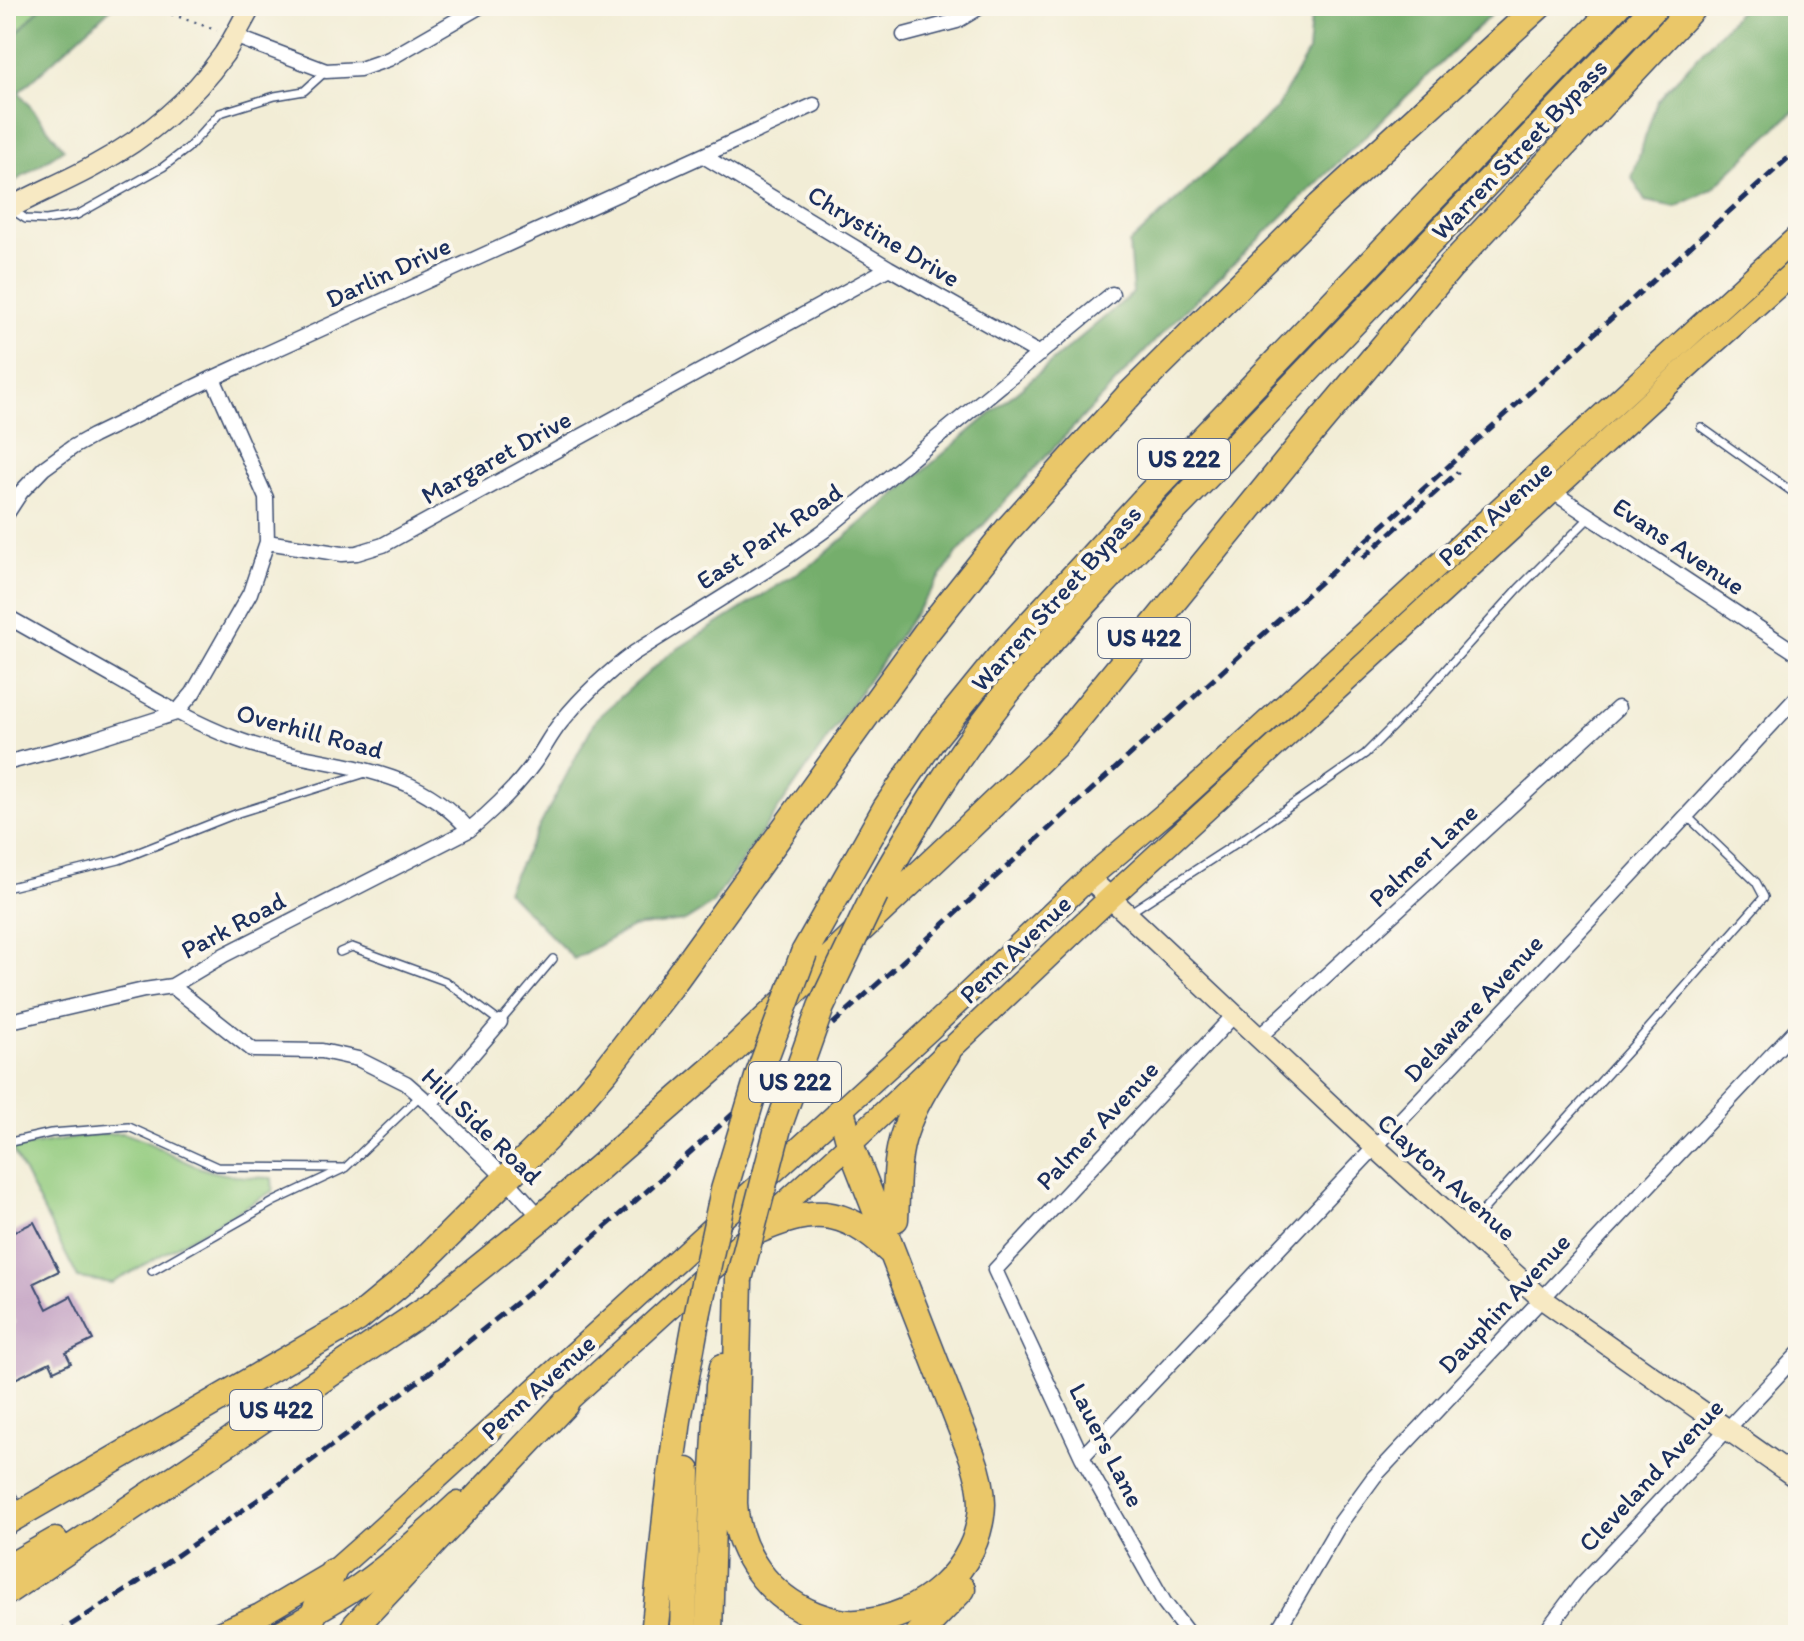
<svg xmlns="http://www.w3.org/2000/svg" width="1804" height="1641" font-family="Itim,sans-serif">
<style>
.green{fill:#91ca7d;stroke:#567c6e;stroke-width:2}
.forest{fill:#74ae6c;stroke:#486e65;stroke-width:2}
.building{fill:#c2a0c3}
.lines{fill:none;stroke-linecap:round;stroke-linejoin:round}
.lane-casing{stroke:#3b4c70;stroke-width:10}
.street-casing{stroke:#3b4c70;stroke-width:17}
.secondary-casing{stroke:#3b4c70;stroke-width:23}
.primary-casing{stroke:#3b4c70;stroke-width:25}
.highway-casing{stroke:#3b4c70;stroke-width:29}
.path{stroke:#3b4c70;stroke-width:3;stroke-dasharray:2 6;stroke-linecap:butt}
.lane{stroke:#fff;stroke-width:7}
.street{stroke:#fff;stroke-width:14}
.secondary{stroke:#f7e9c3;stroke-width:20}
.primary{stroke:#eac769;stroke-width:22}
.highway{stroke:#eac769;stroke-width:26}
.rail{stroke:#1b2f5e;stroke-width:5;stroke-dasharray:12 6;stroke-linecap:butt}
.highway-bridge-casing{stroke:#3b4c70;stroke-width:29;stroke-linecap:butt}
.highway-bridge{stroke:#eac769;stroke-width:26}
.labels{text-anchor:middle;stroke-width:8;stroke-linejoin:round;paint-order:stroke}
.shield{fill:#fbf7ec;stroke:#5e6b89;stroke-width:2}
.shield-label{font-size:24px;font-weight:bold;fill:#1b2f5e}
.street-label{font-size:26px;fill:#1b2f5e;stroke:#fbf7ec}
</style>
<rect width="100%" height="100%" fill="#fbf7ec"/>
<filter id="ink" filterUnits="userSpaceOnUse"><feTurbulence type="fractalNoise" baseFrequency=".0125" numOctaves="2"/><feDisplacementMap in="SourceGraphic" scale="16" xChannelSelector="R" yChannelSelector="G"/><feConvolveMatrix kernelMatrix="1 2 1 2 8 2 1 2 1" color-interpolation-filters="sRGB"/></filter>
<filter id="wash" filterUnits="userSpaceOnUse"><feTurbulence type="fractalNoise" baseFrequency=".006" numOctaves="4" result="noise"/><feDisplacementMap in="SourceGraphic" scale="32" xChannelSelector="R" yChannelSelector="G"/><feGaussianBlur stdDeviation="1.8" result="paint"/><feColorMatrix in="noise" values="0 0 0 0 0 0 0 0 0 0 0 0 0 0 0 0 0 1.4 0 .05"/><feComposite in="paint" operator="in"/></filter>
<g filter="url(#wash)">
<rect width="100%" height="100%" fill="#f2edd6"/>
<path class="green" d="M6,6h36l-36,39z
M122,1133c25,6 46,21 69,31 27,12 53,13 81,14l1,13 -161,92 -34,-5 -66,-129 87,-15z"/>
<path class="forest" d="M42,6h71l-94,86 45,57 -58,38v-142z
M1312,6h188l-327,316 -124,131 -93,102 -244,349 -27,17 -53,6 -58,32 -68,-69 90,-171 72,-64 150,-95 315,-267 -4,-49 147,-135 32,-57z
M1744,6h54v101l-86,82 -36,18 -31,-6 -13,-23 25,-77z"/>
<g id="blocks">
<path class="building" d="M34,1222l25,49 -25,12 13,26 24,-13 22,44 -27,13 5,10 -17,8 -4,-9 -37,18 -7,-15v-37l9,-5 -9,-18v-69z"/>
</g>
</g>
<g filter="url(#ink)">
<use href="#blocks" fill-opacity="0" stroke="#3b4c70" stroke-width="2"/>
<g class="lines">
<g class="lane-casing">
<path id="lane" d="M11,209l15,10 20,1 31,-5 86,-48 25,-19 32,-35 55,-17 29,-5 22,-20
M1701,427l97,69
M6,888l113,-28 119,-47 128,-40
M1129,913l117,-76 119,-83 46,-46 107,-119 72,-72
M340,952l12,-5 93,34 55,41 53,-63
M6,1143l45,-10 78,-6 88,40 128,1 76,-73
M1468,1227l173,-190 123,-140 -8,-15 -69,-66
M152,1271l123,-70 68,-32
M6,1486l13,21"/>
</g>
<g class="street-casing">
<path id="street" d="M904,35l53,-14 25,-15
M234,36l92,35 34,-2 29,-10 92,-53
M705,157l184,111 151,86
M1535,476l18,16 245,162
M6,515l15,-23 23,-24 29,-21 20,-11 120,-58 601,-273
M267,542l75,12 15,-1 26,-8 506,-277
M6,616c34,19 67,38 101,57 42,24 84,49 129,66 81,31 172,18 233,91
M6,763l73,-19 97,-31 17,-20 57,-100 17,-51 -1,-44 -53,-120
M172,986l81,64 69,1 36,8 48,24 24,21 75,74 36,40
M6,1022l138,-32 28,-4 52,-31 245,-125c24,-20 47,-42 65,-67 10,-14 17,-29 28,-42 21,-26 45,-48 72,-68l150,-94 41,-29 287,-236
M1259,1037l359,-329
M430,1104l70,-82
M1082,1457l500,-529 216,-232
M1189,1635l-25,-33 -82,-145 -87,-187 240,-256
M1275,1635l66,-113 33,-45 424,-450
M1547,1635l3,-9 30,-40 218,-232"/>
</g>
<g class="secondary-casing">
<path id="secondary" d="M6,210c29,-16 59,-28 88,-44 50,-27 97,-65 130,-112 10,-15 18,-32 27,-48
M1089,878l286,269 166,151 257,181"/>
</g>
<g class="primary-casing">
<path id="primary" d="M553,1414l309,-281 248,-235 585,-538 103,-92
M214,1635l46,-20 73,-43 43,-38 553,-504 160,-152 92,-78 617,-564
M274,1635c26,-14 52,-28 77,-44 38,-26 73,-57 106,-88"/>
</g>
<g class="highway-casing">
<path id="highway" d="M875,894c43,-76 88,-150 144,-216 70,-84 149,-160 223,-239 138,-145 276,-289 414,-433
M804,953l82,-145 47,-69 66,-81 146,-159 472,-493
M895,1219c2,-29 0,-61 10,-88 9,-28 27,-54 42,-78
M752,1233c59,-26 89,-28 138,18
M739,1279l-5,224c3,50 34,93 81,112 13,5 28,9 42,8 63,-3 123,-53 125,-119 0,-17 -4,-32 -10,-48l-122,-312 -9,-34
M6,1522l351,-203 46,-38 145,-144 58,-67 64,-83 258,-357 81,-102 121,-134 190,-188 219,-200
M6,1569l49,-28
M6,1592l432,-291 103,-83 177,-154 246,-232 97,-93 239,-293 151,-180 243,-260
M304,1635l29,-63
M349,1635l7,-10 209,-221
M654,1635l13,-127 11,-88 19,-104
M683,1635l4,-164
M709,1635l4,-148 6,-101 4,-19
M918,1635l44,-46"/>
</g>
<path class="path" d="M149,6l68,24"/>
<use href="#lane" class="lane"/>
<use href="#street" class="street"/>
<use href="#secondary" class="secondary"/>
<use href="#primary" class="primary"/>
<use href="#highway" class="highway"/>
<path class="rail" d="M1363,558l95,-86
M55,1635l76,-48 141,-97 165,-123 106,-86 113,-98 258,-232 884,-802"/>
<g class="highway-bridge-casing">
<path id="highway-bridge" d="M739,1279l39,-151 43,-121 54,-113
M697,1316l27,-126 35,-116 45,-121"/>
</g>
<use href="#highway-bridge" class="highway-bridge"/>
</g>
</g>
<g class="labels">
<g class="shield">
<rect x="1138" y="439" width="92" height="40" rx="6"/>
<rect x="1098" y="618" width="92" height="40" rx="6"/>
<rect x="749" y="1062" width="92" height="40" rx="6"/>
<rect x="230" y="1390" width="92" height="40" rx="6"/>
</g>
<g class="shield-label">
<text x="1184" y="467">US 222</text>
<text x="1144" y="646">US 422</text>
<text x="795" y="1090">US 222</text>
<text x="276" y="1418">US 422</text>
</g>
<g class="street-label">
<text transform="translate(1519 149) rotate(-46)" y="9">Warren Street Bypass</text>
<text transform="translate(884 236) rotate(31)" y="9">Chrystine Drive</text>
<text transform="translate(388 272) rotate(-25)" y="9">Darlin Drive</text>
<text transform="translate(496 457) rotate(-29)" y="9">Margaret Drive</text>
<text transform="translate(1495 513) rotate(-42)" y="9">Penn Avenue</text>
<text transform="translate(769 536) rotate(-34)" y="9">East Park Road</text>
<text transform="translate(1679 546) rotate(34)" y="9">Evans Avenue</text>
<text transform="translate(1056 598) rotate(-48)" y="9">Warren Street Bypass</text>
<text transform="translate(310 731) rotate(15)" y="9">Overhill Road</text>
<text transform="translate(1423 855) rotate(-43)" y="9">Palmer Lane</text>
<text transform="translate(233 925) rotate(-28)" y="9">Park Road</text>
<text transform="translate(1015 949) rotate(-44)" y="9">Penn Avenue</text>
<text transform="translate(1473 1008) rotate(-47)" y="9">Delaware Avenue</text>
<text transform="translate(1097 1125) rotate(-47)" y="9">Palmer Avenue</text>
<text transform="translate(482 1126) rotate(44)" y="9">Hill Side Road</text>
<text transform="translate(1447 1177) rotate(42)" y="9">Clayton Avenue</text>
<text transform="translate(1504 1303) rotate(-47)" y="9">Dauphin Avenue</text>
<text transform="translate(538 1387) rotate(-42)" y="9">Penn Avenue</text>
<text transform="translate(1107 1445) rotate(63)" y="9">Lauers Lane</text>
<text transform="translate(1651 1475) rotate(-47)" y="9">Cleveland Avenue</text>
</g>
</g>
<rect width="1804" height="1641" fill="none" stroke="#fbf7ec" stroke-width="32"/>
</svg>
